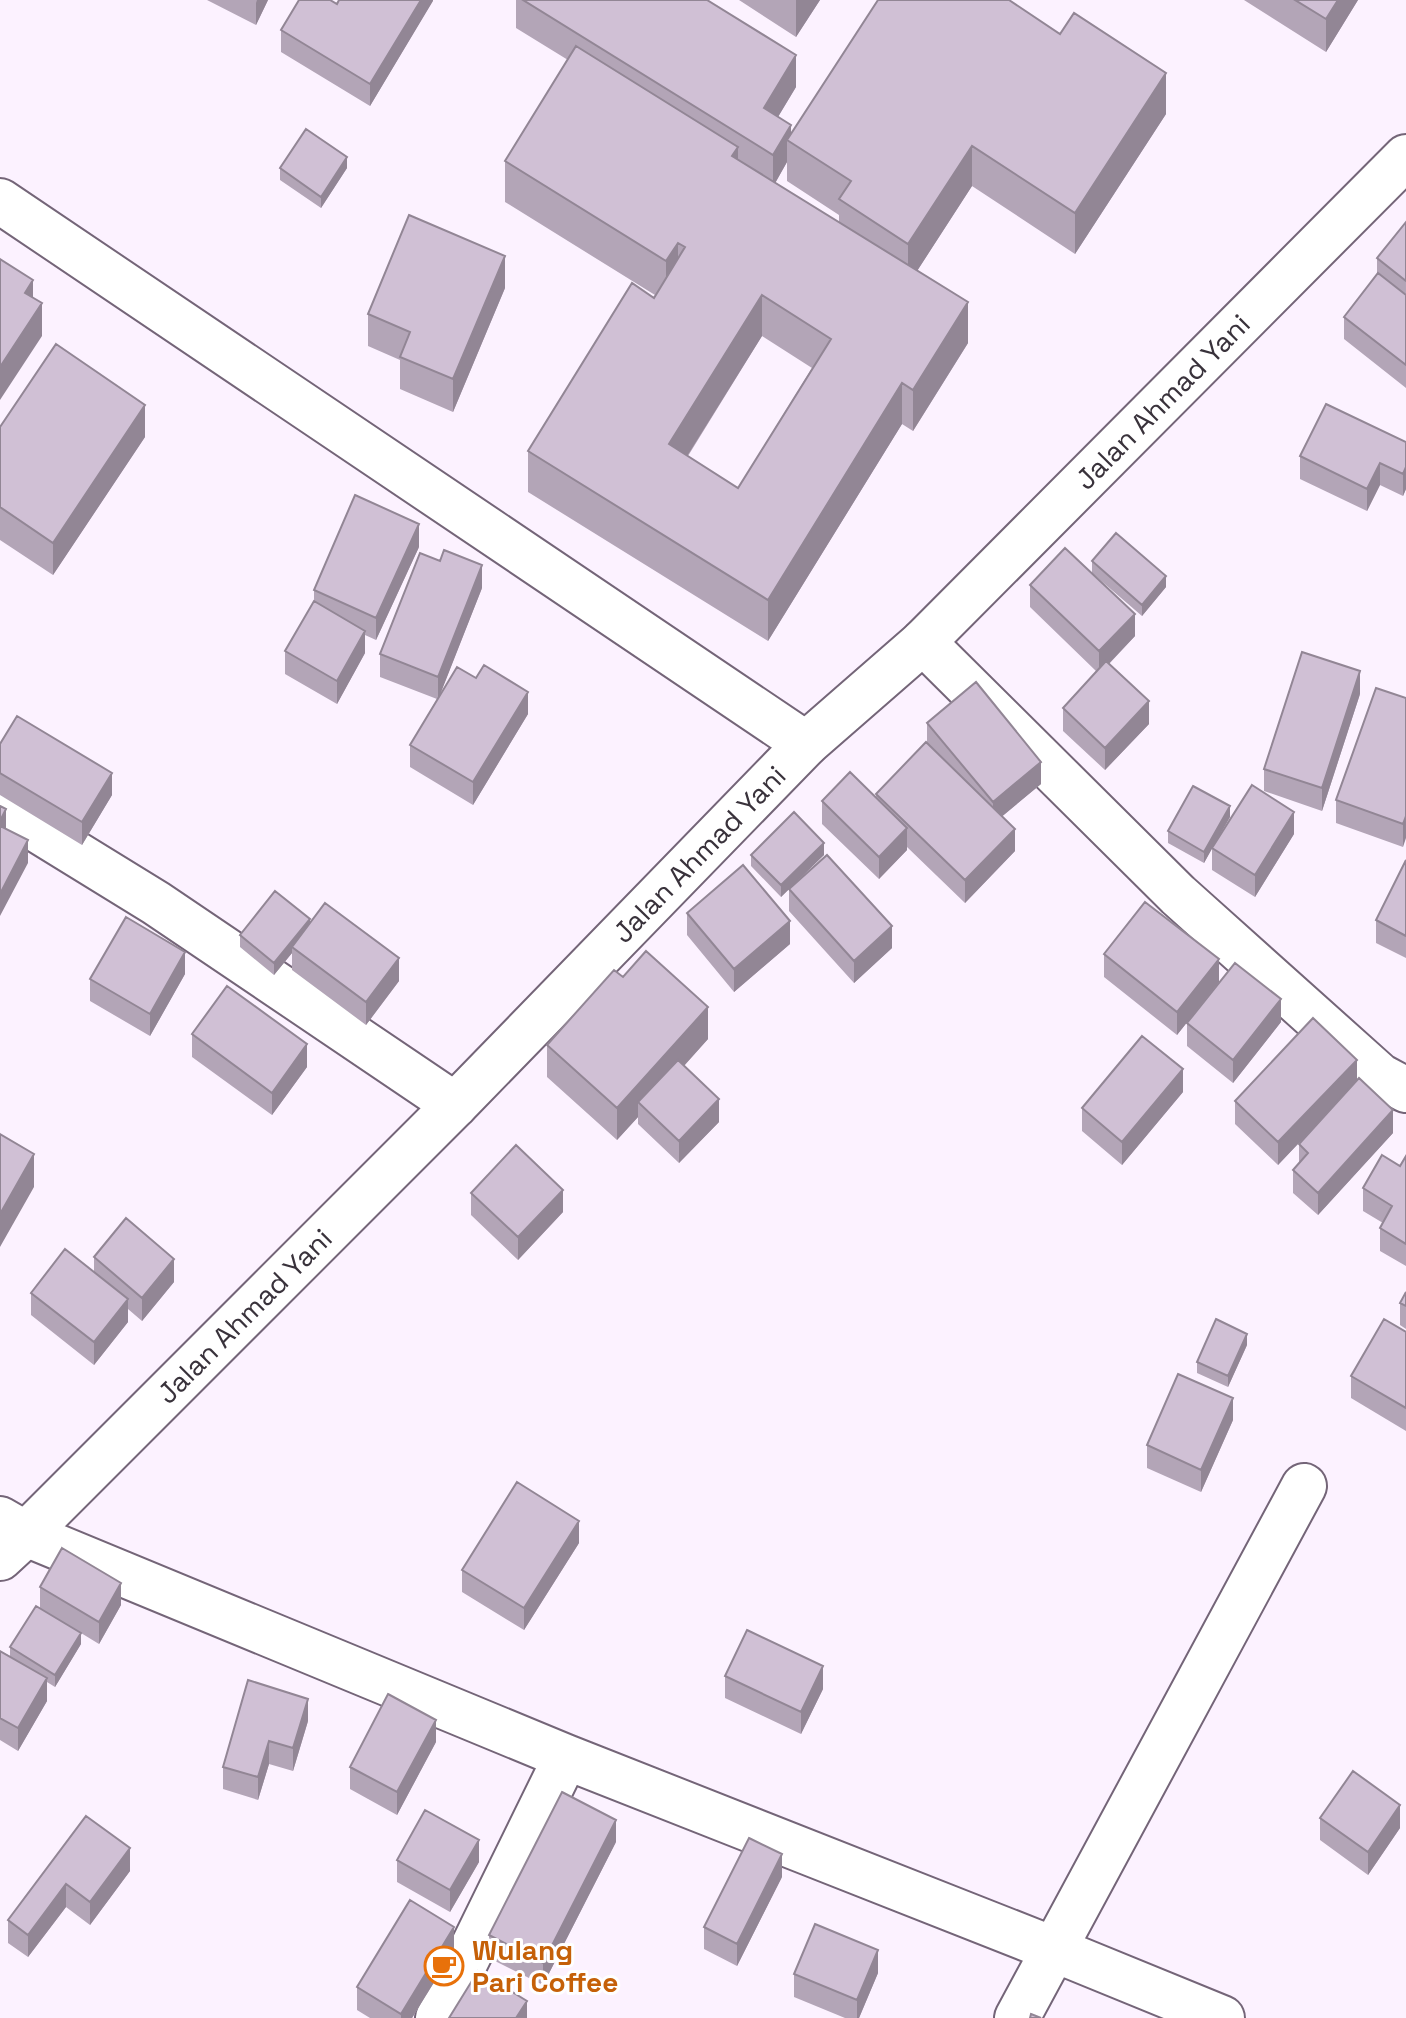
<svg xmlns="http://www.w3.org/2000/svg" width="1406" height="2018" font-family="'Space Grotesk',sans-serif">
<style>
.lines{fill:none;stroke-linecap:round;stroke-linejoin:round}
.minor-casing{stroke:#746578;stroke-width:48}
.trunk-casing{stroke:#746578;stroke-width:48}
.minor{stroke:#fff;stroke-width:44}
.trunk{stroke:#fff;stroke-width:44}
.wall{fill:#b3a5b7;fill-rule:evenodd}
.shaded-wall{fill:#928695}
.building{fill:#d0c0d5;stroke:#928695;stroke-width:2;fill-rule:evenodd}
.labels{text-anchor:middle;stroke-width:6;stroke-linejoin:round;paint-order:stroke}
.street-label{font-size:28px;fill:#39323b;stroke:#fff}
.food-label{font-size:28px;font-weight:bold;fill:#c56008;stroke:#fff;text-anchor:start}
</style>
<rect width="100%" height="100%" fill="#fcf2ff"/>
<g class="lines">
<g class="minor-casing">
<path id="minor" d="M0,201l806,543
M923,642l255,253 202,181 26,14
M0,807l156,96 299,202
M0,1519l26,15 540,223 487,192 169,69
M438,2018l128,-261
M1017,2018l287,-532"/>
</g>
<g class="trunk-casing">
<g id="trunk">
<path id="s1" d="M0,1558l26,-24 429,-429 351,-361 117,-102 483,-485"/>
</g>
</g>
<use href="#minor" class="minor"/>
<use href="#trunk" class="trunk"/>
</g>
<path class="wall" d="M207,0h61l-12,25z
M433,0l-63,106 -89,-54v-22l56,-26z
M516,0h191l89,87 -18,30 13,18 375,-21 -91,140 -103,-68 -55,85 51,72 -55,88 -11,-7 -134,217 -240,-149v-41l127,-156 -150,-93v-41l63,-101 -52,-32zM787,162v19l52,34v7l-64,-39zM762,336l50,32 -74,120 -50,-32z
M739,0h81l-24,37z
M1244,0h114l-32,52z
M280,168h67l-26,40 -41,-28z
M1406,222v166l-62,-49v-22l33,-43v-16z
M505,288l-52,124 -53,-23v-29l-32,-14v-32z
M0,427l145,10 -92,138 -53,-35z
M1406,442v47l-3,7 -23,-11 -13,26 -67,-32v-23z
M419,547l-43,93 -11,-5v18l-28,51 -52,-30v-23l29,-49v-12z
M1092,561l74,26 -24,29 -50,-43z
M1030,585l105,51 -26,28 40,60 -44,46 -42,-39v-23l34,-36 -67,-65z
M482,588l-42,106 88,20 -55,91 -63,-38v-22l27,-46 -57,-22v-23z
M1360,694l-38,117 -58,-20v-22z
M1406,698l-3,149 -67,-24v-23z
M927,723l114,61 -39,32 13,35 -50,52 -58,-56v3l-28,29 -57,-55v-23l54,-4v-3l51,-50z
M0,744l112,51 -30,50 -82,-50z
M1230,817l-16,27 80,-10 -39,63 -43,-27v-22l-8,15 -36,-20v-12z
M751,855h73l-28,27 96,66 -38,35 -65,-72v-22l-8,8 -30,-31z
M1406,860v98l-30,-15v-23z
M687,913l103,31 -56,48 -47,-57z
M310,924l89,57 -33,44 -74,-55v-17l-18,22 -34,-28v-12z
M1104,954l115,28 -42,53 -73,-58z
M185,974l-35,62 -60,-35v-22z
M623,977l85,62 -24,27 35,56 -40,41 -41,-39v-7l-21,23 -70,-63v-32z
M1281,1022l-48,61 -46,-37v-23z
M192,1034l115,33 -35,48 -80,-58z
M1357,1082l36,51 -75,82 -25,-22v-23l6,-6v-20l40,-44 -61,65 -43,-41v-23z
M1183,1092l-61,73 -40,-34v-23z
M1406,1156v110l-26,-15v-23l3,-5 -20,-12v-23l37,-22z
M471,1193l92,19 -45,48 -47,-45z
M94,1257l80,25 -32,39 -14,-12v13l-34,43 -63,-50v-22l63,-21z
M1406,1292v37l-6,-4v-22z
M1406,1332v99l-55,-33v-22z
M1247,1345l-19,42 -31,-14v-11z
M1233,1420l-32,72 -54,-24v-23z
M579,1543l-55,87 -62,-38v-22z
M40,1587l81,18 -22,39 -18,-11v11l-26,43 -8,-5v19l-29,50 -18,-11v-89l10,5v-9l30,-39z
M725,1676l98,13 -22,45 -76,-36z
M308,1721l-15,50 -24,-7 -11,36 -35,-11v-22z
M436,1742l-39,73 -47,-26v-22z
M86,1816l44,55 -40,54 -24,-18 -38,50 -20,-14v-23z
M1320,1818l80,10 -32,47 -48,-35z
M616,1842l-73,143 -54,-27v-23z
M397,1860l82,2 -29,50 -53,-30z
M782,1877l-45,89 -33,-17v-22z
M454,1950l-42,68h-42l-13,-8v-23z
M878,1973l-19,45h-14l-51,-21v-23z"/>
<path class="shaded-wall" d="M257,0h11l-12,25v-22z
M421,0h12v1l-63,105v-22z
M796,0h24l-24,37z
M1338,0h20l-32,52v-33z
M796,55v32l-32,53v-32z
M1166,73v41l-91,140v-41z
M791,125v17l-4,-2v22l-14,25v-32z
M972,146v40l-64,99v-41z
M738,147v41l-6,-32z
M347,157v11l-26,40v-11z
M678,243v41l-12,18v-41z
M505,256v32l-52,124v-33z
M33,280v33l-8,-20z
M762,295v41l-93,149v-41z
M968,302v41l-55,88v-41z
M42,303v33l-42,64v-33z
M902,383v41l-134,217v-41z
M145,405v32l-92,138v-32z
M1380,463v22l-13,26v-22z
M1406,467v22l-3,7v-22z
M419,524v23l-43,93v-22z
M482,565v23l-44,112v-23z
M1166,576v11l-24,29v-11z
M1135,614v22l-36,38v-23z
M365,631v22l-28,51v-23z
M1360,671v23l-38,117v-23z
M528,692v22l-55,91v-23z
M1149,701v23l-44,46v-22z
M1041,762v22l-48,40v-22z
M112,773v22l-30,50v-23z
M1230,806v11l-26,46v-11z
M6,809v22l-6,13v-23z
M1294,812v22l-39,63v-22z
M1406,816v22l-3,9v-23z
M907,828v22l-28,29v-22z
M1015,829v22l-50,52v-23z
M28,840v23l-28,53v-22z
M824,843v12l-43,42v-12z
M310,919v12l-18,16v6l-18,22v-12z
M790,921v23l-56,48v-23z
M892,926v22l-38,35v-22z
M185,952v22l-35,62v-22z
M399,958v23l-33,44v-23z
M1219,959v23l-42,53v-23z
M1281,999v23l-48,61v-23z
M708,1007v32l-63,70 -7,-7v15l-21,23v-32z
M307,1044v23l-35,48v-22z
M1357,1060v22l-79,83v-23z
M1183,1069v23l-61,73v-23z
M719,1099v23l-40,41v-22z
M1393,1110v23l-75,82v-22z
M34,1154v33l-34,60v-33z
M563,1190v22l-45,48v-23z
M174,1259v23l-32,39v-23z
M128,1299v23l-34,43v-23z
M1247,1334v11l-19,42v-11z
M1233,1398v22l-32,72v-22z
M579,1521v22l-55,87v-22z
M121,1583v22l-22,39v-22z
M81,1633v11l-26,43v-12z
M823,1666v23l-22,45v-22z
M47,1678v23l-29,50v-23z
M308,1699v22l-15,50v-23z
M436,1720v22l-39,73v-23z
M269,1741v23l-11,36v-23z
M1400,1805v23l-32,47v-23z
M616,1820v22l-73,143v-22z
M479,1840v22l-29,50v-22z
M130,1848v23l-40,54v-23z
M782,1854v23l-45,89v-22z
M66,1884v23l-38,50v-22z
M454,1927v23l-42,68h-11v-4z
M878,1950v23l-19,45h-2v-18z
M527,2001v17h-11z"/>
<path class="building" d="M299,0h31l7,4 2,-4h82l-51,84 -89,-54z
M523,0h184l89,55 -32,53 27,17 -18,30z
M878,0h131l51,34 14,-21 92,60 -91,140 -103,-67 -64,98 -69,-45 12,-18 -64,-41z
M1295,0h43l-12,19z
M576,46l162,101 -6,9 236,146 -55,88 -11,-7 -134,217 -240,-149 104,-168 22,15 31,-51 -7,-4 -12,18 -161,-100zM762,295l69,44 -93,149 -69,-44z
M306,129l41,28 -26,40 -41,-29z
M409,215l96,41 -52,123 -53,-22 10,-25 -42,-18z
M1406,222v59l-29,-23z
M0,259l33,21 -8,13 17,10 -42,64z
M1378,273l28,22v70l-62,-48z
M56,344l89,61 -92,138 -53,-36v-80z
M1326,404l80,38v25l-3,7 -23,-11 -13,26 -67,-33z
M355,495l64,29 -43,94 -62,-28z
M1116,533l50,43 -24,29 -50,-44z
M1065,548l70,66 -36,37 -69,-66z
M444,550l38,15 -44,112 -58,-23 40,-101 20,8z
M314,601l51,30 -28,50 -52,-30z
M1302,652l58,19 -38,117 -58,-19z
M1106,661l43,40 -44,47 -42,-40z
M484,665l44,27 -55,90 -63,-37 47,-78 19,11z
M976,682l65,80 -48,40 -66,-79z
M1376,688l30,10v118l-3,8 -67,-24z
M17,716l95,57 -30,49 -82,-49v-29z
M926,742l89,87 -50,51 -89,-86z
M850,772l57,56 -28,29 -57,-56z
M1252,785l42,27 -39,63 -43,-27z
M1193,786l37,20 -26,46 -36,-21z
M0,806l6,3 -6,12z
M794,812l30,31 -43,42 -30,-30z
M0,826l28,14 -28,54z
M827,855l65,71 -38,35 -65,-72z
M1406,860v76l-30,-16z
M743,865l47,56 -56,48 -47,-56z
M275,891l35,28 -36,44 -34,-28z
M1145,902l74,57 -42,53 -73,-58z
M325,903l74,55 -33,44 -74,-55z
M126,917l59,35 -35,62 -60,-35z
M646,951l62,56 -91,101 -70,-63 67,-75 9,7z
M1235,963l46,36 -48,61 -46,-37z
M227,986l80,58 -35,49 -80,-59z
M1313,1018l44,42 -79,82 -43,-41z
M1142,1036l41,33 -61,73 -40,-34z
M678,1060l41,39 -40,42 -41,-39z
M1359,1078l34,32 -75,83 -25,-23 15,-17 -9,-9z
M0,1134l34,20 -34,60z
M516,1145l47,45 -45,47 -47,-44z
M1382,1155l18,11 6,-10v88l-26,-16 12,-22 -29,-18z
M126,1218l48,41 -32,39 -48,-41z
M65,1249l63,50 -34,43 -63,-49z
M1406,1292v14l-6,-3z
M1216,1319l31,15 -19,42 -31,-14z
M1384,1319l22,13v76l-55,-32z
M1178,1374l55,24 -32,72 -54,-25z
M517,1482l62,39 -55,87 -62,-38z
M62,1548l59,35 -22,39 -59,-35z
M36,1606l45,27 -26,42 -45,-28z
M747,1630l76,36 -22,46 -76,-36z
M0,1651l47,27 -29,50 -18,-10z
M248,1680l60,19 -15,49 -24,-7 -11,36 -35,-10z
M388,1694l48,26 -39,72 -47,-25z
M1353,1771l47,34 -32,47 -48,-34z
M562,1792l54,28 -73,143 -54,-28z
M425,1810l54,30 -29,50 -53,-30z
M86,1816l44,32 -40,54 -24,-18 -38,51 -20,-15z
M749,1838l33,16 -45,90 -33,-17z
M410,1900l44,27 -53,87 -44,-27z
M815,1924l63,26 -21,50 -63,-26z
M478,1971l49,30 -11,17h-67z
M1031,2014l10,4h-11z"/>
<defs>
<g id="cafe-ring" transform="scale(2)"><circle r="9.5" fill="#fff" stroke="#e8710a" stroke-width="1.5"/><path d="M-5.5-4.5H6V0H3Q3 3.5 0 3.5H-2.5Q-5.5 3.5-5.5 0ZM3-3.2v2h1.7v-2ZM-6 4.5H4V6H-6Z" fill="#e8710a"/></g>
</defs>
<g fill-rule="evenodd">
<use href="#cafe-ring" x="444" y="1966"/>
</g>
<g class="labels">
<g class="street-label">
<text dy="10" stroke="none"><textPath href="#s1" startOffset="1640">Jalan Ahmad Yani</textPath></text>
<text dy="10" stroke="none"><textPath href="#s1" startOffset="992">Jalan Ahmad Yani</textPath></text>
<text dy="10" stroke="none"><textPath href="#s1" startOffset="344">Jalan Ahmad Yani</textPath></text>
</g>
<g class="food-label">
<text x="472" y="1960">Wulang<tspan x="472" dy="32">Pari Coffee</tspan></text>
</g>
</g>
</svg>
